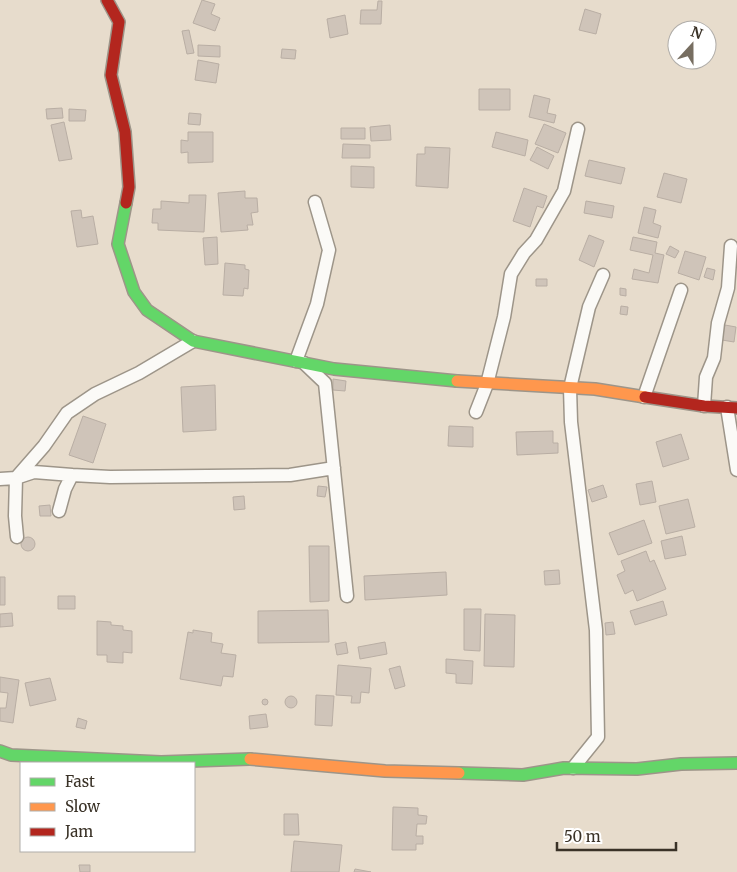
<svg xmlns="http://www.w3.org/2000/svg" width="737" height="872" font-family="Merriweather,serif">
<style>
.building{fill:#cfc4b9;stroke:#b9aea4}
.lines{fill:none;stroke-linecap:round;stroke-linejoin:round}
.street-casing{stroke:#9d9589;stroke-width:15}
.fast-casing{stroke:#9d9589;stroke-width:14}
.slow-casing{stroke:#9d9589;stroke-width:14}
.jam-casing{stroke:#9d9589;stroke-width:14}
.street{stroke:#fbfaf7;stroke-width:12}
.fast{stroke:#63d668;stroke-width:11}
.slow{stroke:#ff974d;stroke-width:11}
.jam{stroke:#b3261e;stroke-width:11}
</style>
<rect width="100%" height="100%" fill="#e7dccc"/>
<path class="building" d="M202,0l13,4 -4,10 9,4 -5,13 -22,-8z
M378,1h4l-1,23h-21l1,-14h16z
M585,9l16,5 -5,20 -17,-4z
M345,15l3,19 -18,4 -3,-19z
M189,30l5,23 -7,1 -5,-23z
M198,45l22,1v11l-22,-1z
M282,49l14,1 -1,9 -14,-1z
M198,60l21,4 -3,19 -21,-3z
M479,89h31v21h-31z
M534,95l16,4 -3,14 9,2 -2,8 -25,-6z
M62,108l1,10 -16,1 -1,-10z
M69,109l17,1 -1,11h-16z
M189,113l12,1 -1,11 -12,-1z
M64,122l8,37 -13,2 -8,-36z
M544,124l22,9 -8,20 -23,-9z
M390,125l1,15 -20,1 -1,-14z
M341,128h24v11h-24z
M188,132h25v30l-25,1v-11l-7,1v-13l7,1z
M496,132l32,8 -3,16 -33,-9z
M343,144l27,1v13h-28z
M425,147l25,1 -2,40 -32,-2 1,-32h8z
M537,147l17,9 -6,13 -18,-9z
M589,160l36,8 -4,16 -36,-8z
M351,166l23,1v21l-23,-1z
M664,173l23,6 -6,24 -24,-6z
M524,188l23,8 -4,12 -6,-2 -7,21 -17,-6z
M245,191v7h12l1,14 -7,1 2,12h-6l1,5 -27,2 -3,-39z
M189,195h17l-2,37 -46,-2v-7h-6l1,-14h8v-8l28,2z
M586,201l28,5 -2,12 -28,-5z
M644,207l12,3 -3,13 8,3 -3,12 -20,-5z
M81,210l1,8 11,-2 5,28 -21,3 -6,-36z
M589,235l15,6 -10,26 -15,-7z
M217,237l1,27 -13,1 -2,-27z
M633,237l24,5 -2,11 9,2 -6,28 -26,-4 2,-10 15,4 4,-18 -23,-5z
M670,246l9,5 -4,7 -9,-4z
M685,251l21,6 -7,23 -21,-7z
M225,263l20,2v4l4,1 -1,19 -4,-1 -1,8 -20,-1z
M707,268l8,2 -2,10 -9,-3z
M536,279h11v7h-11z
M620,288l6,1v7l-6,-1z
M621,306l7,1 -1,8 -7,-1z
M725,325l11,2 -2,15 -12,-2z
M333,379l13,2 -1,10 -12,-1z
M215,385l1,45 -33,2 -2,-45z
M83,416l23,8 -13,39 -24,-8z
M449,426l24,1v20l-25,-1z
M553,431v12h5v10l-41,2 -1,-23z
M681,434l8,25 -26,8 -7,-25z
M652,481l4,21 -16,3 -4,-21z
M603,485l4,12 -15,5 -4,-12z
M318,486l9,1 -2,10 -8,-1z
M244,496l1,13 -11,1 -1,-13z
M688,499l7,28 -29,7 -7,-28z
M50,505l1,11h-11l-1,-10z
M644,520l8,23 -34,12 -9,-22z
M682,536l4,19 -21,4 -4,-18z
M21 544a7 7 0 1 1 14 0a7 7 0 1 1-14 0Z
M309,546h20v55l-19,1z
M646,551l4,11 4,-2 12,29 -29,12 -4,-11 -8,4 -8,-19 8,-4 -4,-10z
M559,570l1,14 -15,1 -1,-14z
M446,572l1,23 -82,5 -1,-24z
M0,577h5v28h-5z
M58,596h17v13h-17z
M663,601l4,14 -32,10 -5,-14z
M464,609h17l-1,42 -16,-1z
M328,610l1,32 -71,1v-32z
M12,613l1,13 -13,1v-13z
M485,614l30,1 -1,52 -30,-1z
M97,621l14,1v3l12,1v4l9,1v22l-9,-1v11l-16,-1v-7h-10z
M613,622l2,12 -9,1 -1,-12z
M193,630l19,3 -1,9 12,2 -2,9 15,2 -3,22 -10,-1 -2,10 -41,-7 8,-47 5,1z
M346,642l2,11 -11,2 -2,-11z
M385,642l2,12 -27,5 -2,-12z
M446,659l27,2 -1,23 -16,-1v-9l-10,-1z
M338,665l33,3 -2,25 -8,-1 -1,11h-9l1,-7 -16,-1z
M400,666l5,20 -10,3 -6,-20z
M0,677l19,3 -6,43 -13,-2v-13h6l2,-15 -8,-1z
M50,678l6,22 -26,6 -5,-23z
M316,695l18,1 -2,30 -17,-1z
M285 702a6 6 0 1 1 12 0a6 6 0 1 1-12 0Z
M262 702a3 3 0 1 1 6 0a3 3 0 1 1-6 0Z
M266,714l2,13 -18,2 -1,-13z
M78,718l9,3 -2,8 -9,-2z
M393,807l25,1v7l9,1 -1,8h-9l-1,12h7v8h-7v6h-24z
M284,814h14l1,21h-15z
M294,841l48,4 -3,27h-48z
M79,865h11v7h-10z
M355,869l16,3h-17z"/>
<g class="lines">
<g class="street-casing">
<path id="street" d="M296,361l21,-57 12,-54 -14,-48
M304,363l21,20 22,213
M644,397l37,-107
M704,406l2,-29 8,-19 4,-35 10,-35 3,-42
M727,407l10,63
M476,412l11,-28 17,-67 7,-43 13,-21 12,-13 28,-49 14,-62
M0,479l16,-1 18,-6 38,3
M59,511l6,-22 7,-14 38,2 180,-2 44,-7
M17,537l-2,-21 1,-38 28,-32 23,-33 28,-19 44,-21 54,-32
M573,768l25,-31 -2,-107 -25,-208 -1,-34 19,-81 14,-32"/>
</g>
<g class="fast-casing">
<path id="fast" d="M126,203l-8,41 16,48 13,18 46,31 141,28 123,12
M0,751l11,4 150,7 89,-3
M459,773l64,2 41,-7 73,1 44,-5 56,-1"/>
</g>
<g class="slow-casing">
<path id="slow" d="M457,381l138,8 50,8
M250,759l135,12 74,2"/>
</g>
<g class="jam-casing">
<path id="jam" d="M107,0l12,22 -8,53 14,57 4,55 -3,16
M645,397l59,9 33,2"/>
</g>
<use href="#street" class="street"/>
<use href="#fast" class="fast"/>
<use href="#slow" class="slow"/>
<use href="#jam" class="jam"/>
</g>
<rect x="20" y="762" width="175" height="90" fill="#ffffff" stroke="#b0ada9"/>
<rect x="30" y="778" width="25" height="8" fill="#63d668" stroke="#b0ada9"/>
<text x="65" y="787" font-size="15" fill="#3a3227">Fast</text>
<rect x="30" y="803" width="25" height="8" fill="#ff974d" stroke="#b0ada9"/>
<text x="65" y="812" font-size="15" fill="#3a3227">Slow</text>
<rect x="30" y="828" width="25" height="8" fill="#b3261e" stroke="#b0ada9"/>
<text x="65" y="837" font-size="15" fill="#3a3227">Jam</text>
<g transform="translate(692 45) rotate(21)"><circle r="24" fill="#ffffff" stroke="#b0ada9"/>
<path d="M0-4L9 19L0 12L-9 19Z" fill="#776e61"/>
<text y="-8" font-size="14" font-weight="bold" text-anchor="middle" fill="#3a3227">N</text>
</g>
<path d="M557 842v8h119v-8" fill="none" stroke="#3a3227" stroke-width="2.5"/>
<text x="564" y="842" font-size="15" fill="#3a3227" stroke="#ffffff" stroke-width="4" paint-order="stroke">50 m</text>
</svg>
